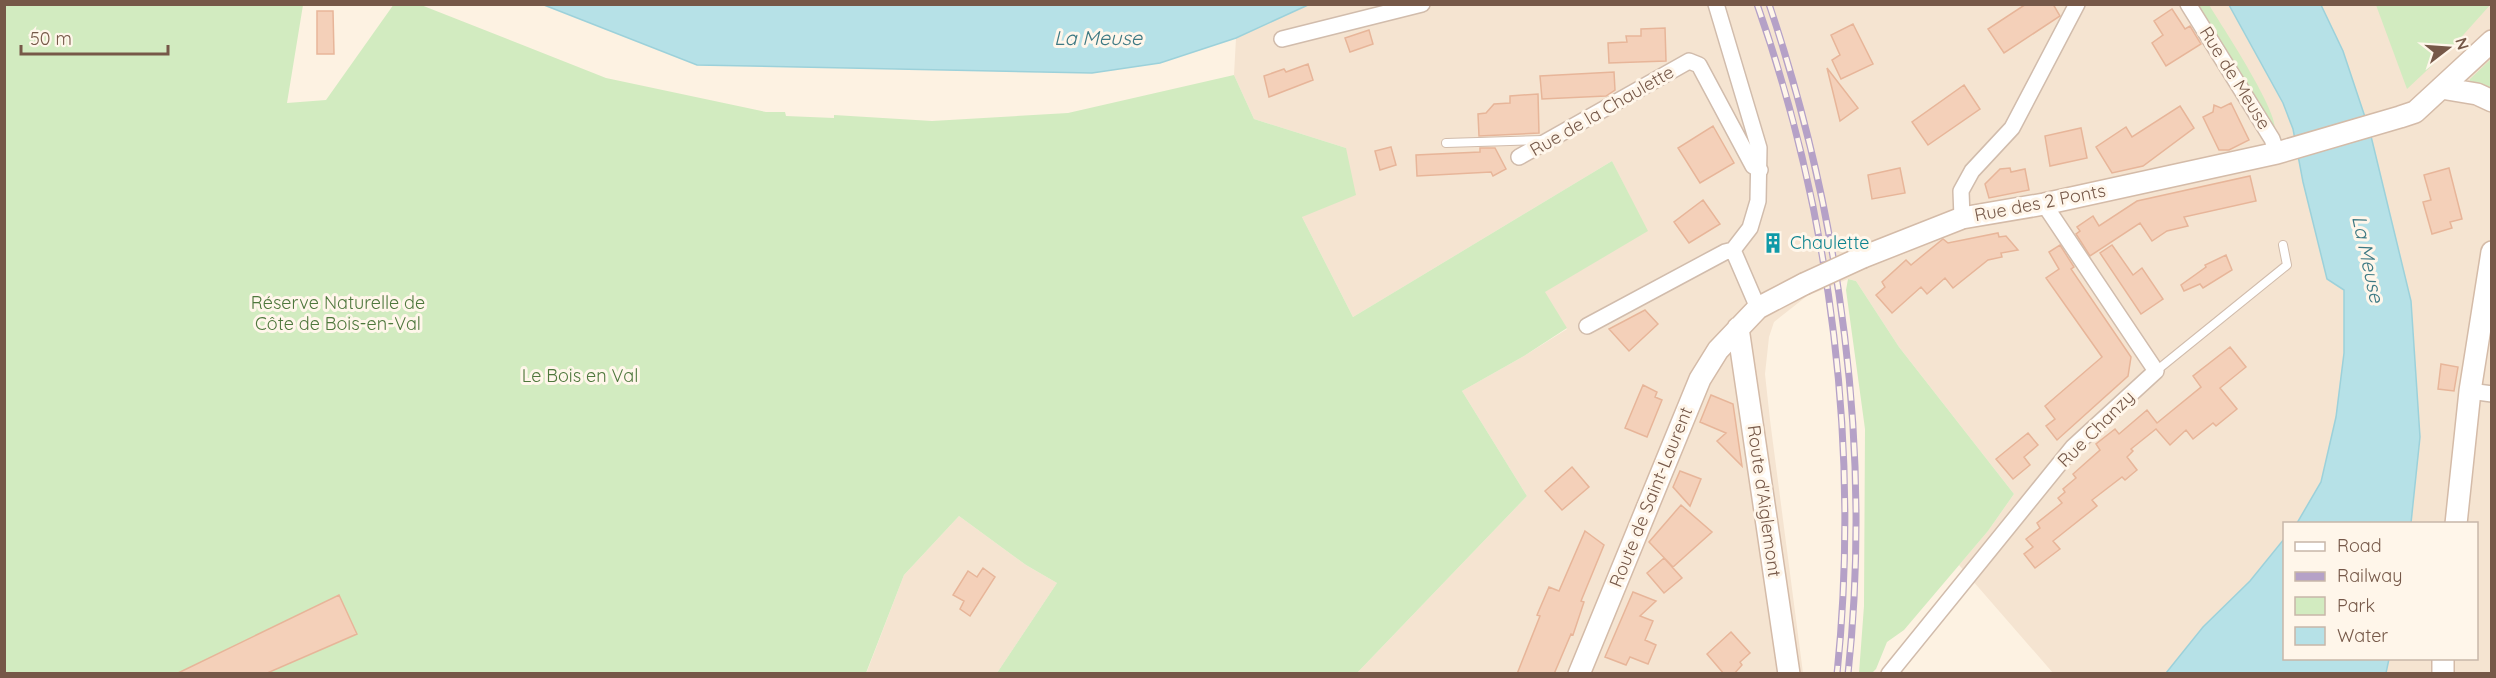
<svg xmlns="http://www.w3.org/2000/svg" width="2496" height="678" font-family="Quicksand,sans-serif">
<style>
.residential{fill:#f5e4d1}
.green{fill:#d2ebc0}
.water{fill:#b6e1e7;stroke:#9cd1da;stroke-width:1.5}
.building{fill:#f4d0b9;stroke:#e7b599;stroke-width:1.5}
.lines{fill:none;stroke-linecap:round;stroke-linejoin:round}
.lane-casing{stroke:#d1bcac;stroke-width:10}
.street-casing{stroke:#d1bcac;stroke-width:18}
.secondary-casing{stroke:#d4bba8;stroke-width:24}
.lane{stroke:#fff;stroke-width:8}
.street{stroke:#fff;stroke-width:15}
.secondary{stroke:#fff;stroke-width:21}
.rail-casing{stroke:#b5a1c7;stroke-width:7}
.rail{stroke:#fff6ea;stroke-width:4.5;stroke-dasharray:14;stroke-linecap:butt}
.secondary-bridge-casing{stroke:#d4bba8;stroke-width:24;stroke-linecap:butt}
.secondary-bridge{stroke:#fff;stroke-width:21}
.labels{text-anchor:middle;stroke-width:6;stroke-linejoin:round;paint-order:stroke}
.street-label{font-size:18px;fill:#765848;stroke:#fff6ea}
.culture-label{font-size:18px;fill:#0d838f;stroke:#fff6ea;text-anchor:start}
.park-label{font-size:18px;fill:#4e773c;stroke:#fff6ea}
.water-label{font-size:20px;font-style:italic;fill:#3d7983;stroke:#fff6ea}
</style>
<rect width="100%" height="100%" fill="#fdf2e2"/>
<path class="residential" d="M1308,5h921l54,98 10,26 10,53 41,107v64l-8,64 -15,65 -24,41 -13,1v15l-34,42 -47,46 -37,46h-113l-94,-108 29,-34 26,-37 -115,-147 -43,-66 -8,-2 -41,17 -33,26 -5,15 -4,37 5,46 33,253h-446l170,-177 -65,-105 62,-35 43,-27 -23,-37 103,-61 -35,-70 -259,156 -51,-100 44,-69 -92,-29 -20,-44 2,-37z
M2321,5h170v668h-105l3,-14 87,-1v-134l-65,-1 9,-86 -50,-305 -27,-81z
M959,516l67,49 31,18 -60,90 -131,1 38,-99z"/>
<path class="green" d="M394,4l27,1 185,73 160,34h19l1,4 48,2v-3l98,6 136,-8 166,-38 20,44 92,29 10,47 -54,22 51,100 259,-156 36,70 -103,61 22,36 -43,28 -62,35 65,105 -170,177h-360l60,-90 -31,-18 -67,-49 -55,59 -38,98h-861l-1,-668h299l-16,98 39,-3z
M2491,4l-35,39 -49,46 -31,-84z
M2188,5h21c13,21 68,104 66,125 0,3 -2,6 -3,9z
M2491,59v32l-21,-7v-5z
M1848,279l8,2 43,66 115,147 -26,37 -84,99 -17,12 -11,27 -4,4h-13l5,-67 1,-177 -19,-139z"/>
<path class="water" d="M544,5h764l-72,33 -76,25 -68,10 -395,-8z
M2229,5h92l22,46 27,81 41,169 9,136 -9,86h-114l24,-41 15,-65 8,-64v-63l-17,-11 -24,-97 -10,-53 -10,-26z
M2284,539v119l105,1 -3,14h-220l37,-46 47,-46z"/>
<path class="building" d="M2026,4h27l7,12 -56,37 -16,-24z
M2172,9l13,20 5,-3 11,18 -35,22 -14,-23 11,-8 -9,-14z
M317,11h16l1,43h-17z
M1853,24l20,40 -32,15 -9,-19 8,-5 -9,-20z
M1665,28l1,33 -57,2 -1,-20 19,-1 -1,-6h15v-7z
M1369,30l4,14 -23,8 -5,-14z
M1308,64l5,16 -44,17 -5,-21 20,-7 2,3z
M1827,68l31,40 -18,13z
M1614,72l1,18 -9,6 -64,3 -2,-23z
M1964,85l16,24 -52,36 -16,-23z
M1538,94l1,39 -60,3 -1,-22 8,-1 8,-9 16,-1v-7z
M2231,103l18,37 -20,10h-10l-16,-33 10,-5 1,-7 7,3z
M2180,106l14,22 -51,38 -31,7 -16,-26 30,-20 6,10z
M1713,126l21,37 -34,20 -22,-35z
M2081,128l6,30 -37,8 -5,-30z
M1391,147l5,18 -16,5 -5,-19z
M1480,148h15l11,21 -13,7 -2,-4 -74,4 -1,-21 64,-3z
M1900,168l5,25 -33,6 -4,-24z
M2010,168l1,4 14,-3 4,21 -40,8 -4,-14 15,-15z
M2449,168l13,51 -12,3 2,6 -20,6 -9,-32 8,-2 -7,-25z
M2250,176l6,25 -72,16 4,9 -21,5 -15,10 -12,-18 -50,33 -14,-22 4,-3 -3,-4 16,-11 6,10 38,-25z
M1703,200l17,24 -31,19 -15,-21z
M1998,233l1,4 7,-1 12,14 -17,3 1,4 -14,3 -35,28 -8,-10 -18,16 -6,-7 -29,26 -16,-18 9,-8 -3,-5 24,-22 5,5 32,-26 5,4z
M2060,245l14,22 -3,2 60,88 -3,19 -71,64 -11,-14 9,-7 -10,-13 57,-49 -56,-79 13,-9 -10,-17z
M2112,245l21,30 9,-7 21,31 -22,15 -41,-61z
M2226,255l6,15 -29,18 -3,-4 -16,7 -3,-6 25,-18 -1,-2z
M1645,310l13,14 -29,27 -20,-22z
M2230,347l16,20 -26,21 17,21 -21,17 -3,-3 -20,16 -7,-9 -16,15 -14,-16 -25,20 2,2 -6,6 10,13 -12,10 -3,-3 -30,23 5,6 -44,35 7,8 -25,19 -11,-14 9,-7 -7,-8 14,-11 -3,-5 25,-20 -4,-5 7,-6 -2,-3 13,-11 -3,-4 27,-24 -4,-6 19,-15 4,5 28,-24 10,13 44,-36 -8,-11z
M2441,364l17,3 -4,24 -16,-2z
M1643,385l14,7 -2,5 7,3 -15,37 -22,-9z
M1711,395l22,9 9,62 -25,-25 9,-8 -26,-11z
M2028,433l10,12 -14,12 6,8 -17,14 -17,-20z
M1572,467l17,20 -27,23 -17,-19z
M1680,471l21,8 -11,27 -17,-19z
M1681,505l31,27 -39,35 -24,-25z
M1585,531l19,14 -23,56 3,1 -11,33 -2,-1 -17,40h-37l23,-58 -3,-1 12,-28 10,4z
M1664,558l18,20 -18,15 -17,-20z
M983,568l12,9 -25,39 -10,-7 4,-8 -11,-6 15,-24 9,6z
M1633,592l23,9 -16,15 13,5 -8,19 11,5 -8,19 -18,-7 -4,8 -21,-8z
M339,595l18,39 -92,40h-89z
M1731,632l19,21 -10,9 2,3 -8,9h-10l-17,-20z"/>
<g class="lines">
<g class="lane-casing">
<path id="lane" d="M1446,143l98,-3
M2156,371l131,-106 -4,-20"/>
</g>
<g class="street-casing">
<path id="street" d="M1716,4l43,144 -1,53 -8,27 -17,22
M2188,4l84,135 5,14
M1282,39l140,-35
M1519,157l170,-96 10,4 54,101 7,4
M1962,218l-1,-27 11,-20 40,-43 65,-124
M1733,250l25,58
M1587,326l138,-74 8,-2
M2470,391l22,3
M1889,674l184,-227 83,-76 -112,-167"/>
</g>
<g class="secondary-casing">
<path id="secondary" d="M2441,88l36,6 15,7
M1863,257l99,-39 82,-14 233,-51 123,-36 15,-5 77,-71
M1738,328l51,346
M2456,524l14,-133 22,-139
M1579,674l121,-295 18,-29 40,-42 46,-24
M2443,674v-16"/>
</g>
<use href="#lane" class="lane"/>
<use href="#street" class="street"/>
<use href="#secondary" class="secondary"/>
<g class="rail-casing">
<path id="rail" d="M1757,4c75,213 103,446 80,670
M1769,4c72,214 103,445 79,670"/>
</g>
<use href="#rail" class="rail"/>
<g class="secondary-bridge-casing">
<path id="secondary-bridge" d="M1804,284l59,-27"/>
</g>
<use href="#secondary-bridge" class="secondary-bridge"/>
</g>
<defs>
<g id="building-bare" transform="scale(1.62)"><path d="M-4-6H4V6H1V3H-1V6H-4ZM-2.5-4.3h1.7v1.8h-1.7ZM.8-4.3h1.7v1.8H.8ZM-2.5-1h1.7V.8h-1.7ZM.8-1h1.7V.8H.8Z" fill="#0f9aa8" stroke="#fff6ea" stroke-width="2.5" paint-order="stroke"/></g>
</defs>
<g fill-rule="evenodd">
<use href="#building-bare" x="1773" y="243"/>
</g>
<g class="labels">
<g class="street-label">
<text transform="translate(2235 78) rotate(58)" y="6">Rue de Meuse</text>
<text transform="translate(1602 111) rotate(-30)" y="6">Rue de la Chaulette</text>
<text transform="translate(2040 203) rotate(-11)" y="6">Rue des 2 Ponts</text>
<text transform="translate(2096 429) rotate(-45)" y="6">Rue Chanzy</text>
<text transform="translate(1651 497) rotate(-68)" y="6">Route de Saint-Laurent</text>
<text transform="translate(1764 501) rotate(82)" y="6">Route d'Aiglemont</text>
</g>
<g class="culture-label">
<text x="1790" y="249">Chaulette</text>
</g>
<g class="park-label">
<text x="338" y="309">Réserve Naturelle de<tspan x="338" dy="21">Côte de Bois-en-Val</tspan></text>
<text x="580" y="382">Le Bois en Val</text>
</g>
<g class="water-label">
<text x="1098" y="45">La Meuse</text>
<text transform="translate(2368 259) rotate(78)" y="7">La Meuse</text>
</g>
</g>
<rect width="2496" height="678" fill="none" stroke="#765848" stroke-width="12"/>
<rect x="2283" y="522" width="195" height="138" fill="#fff6ea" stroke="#c8b7a9" stroke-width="1.5"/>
<rect x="2295" y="542" width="30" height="9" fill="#ffffff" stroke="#c8b7a9" stroke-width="1.5"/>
<text x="2337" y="552" font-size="18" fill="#765848">Road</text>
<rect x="2295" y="572" width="30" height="9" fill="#b5a1c7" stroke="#c8b7a9" stroke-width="1.5"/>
<text x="2337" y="582" font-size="18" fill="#765848">Railway</text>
<rect x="2295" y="597" width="30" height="18" fill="#d2ebc0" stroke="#c8b7a9" stroke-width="1.5"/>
<text x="2337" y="612" font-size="18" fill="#765848">Park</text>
<rect x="2295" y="627" width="30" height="18" fill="#b6e1e7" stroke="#c8b7a9" stroke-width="1.5"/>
<text x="2337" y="642" font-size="18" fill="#765848">Water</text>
<g transform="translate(2448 48) rotate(73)" stroke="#fff6ea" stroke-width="4.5" paint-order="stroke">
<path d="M0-4.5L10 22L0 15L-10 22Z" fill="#765848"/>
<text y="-9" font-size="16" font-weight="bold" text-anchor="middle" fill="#765848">N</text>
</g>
<path d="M21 45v9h147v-9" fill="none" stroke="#765848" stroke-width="3"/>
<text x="30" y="45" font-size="18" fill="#765848" stroke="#fff6ea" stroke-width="4.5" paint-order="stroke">50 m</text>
</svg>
